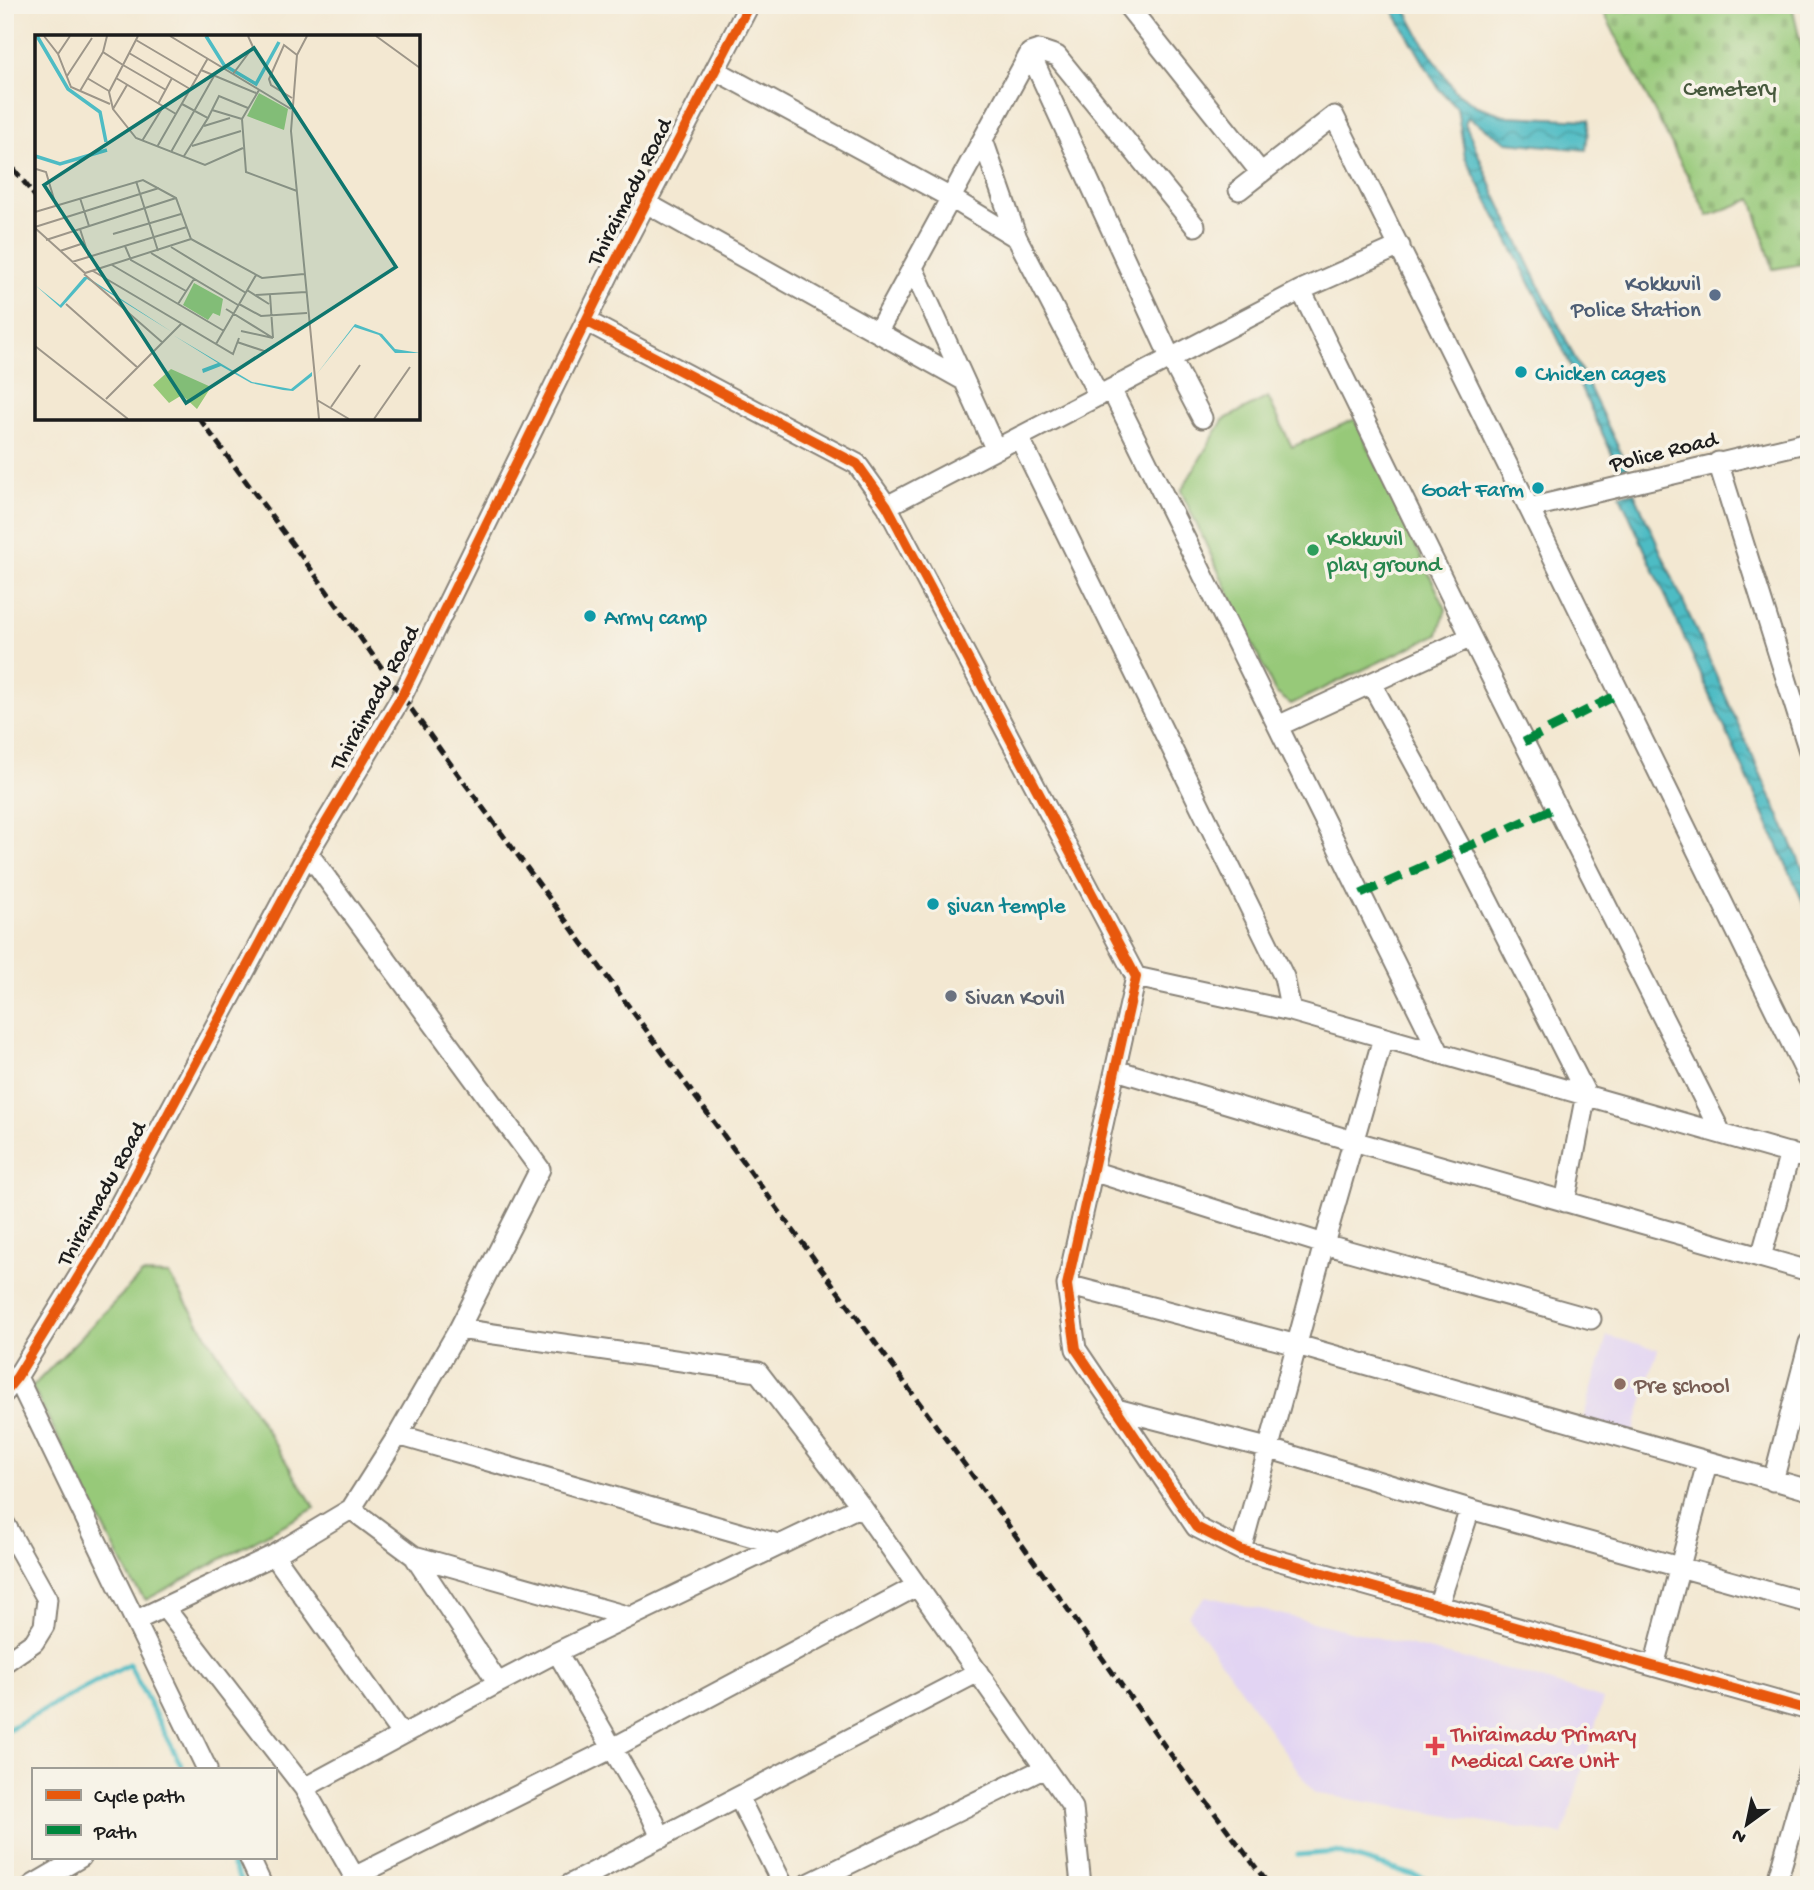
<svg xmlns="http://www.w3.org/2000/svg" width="1814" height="1890" font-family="'Gochi Hand',sans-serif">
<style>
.built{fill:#e2d4f3}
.cemetery{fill:url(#cemetery-stones);stroke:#5a724a;stroke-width:2}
.garden{fill:#97c979;stroke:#5a724a;stroke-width:2}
.water{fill:url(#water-waves);stroke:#356c70;stroke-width:2}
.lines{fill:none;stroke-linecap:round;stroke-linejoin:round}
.stream{stroke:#4ebcc4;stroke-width:5}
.minor-casing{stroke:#888277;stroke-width:23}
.minor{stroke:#fff;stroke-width:19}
.rail{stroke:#1c1c1c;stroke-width:5;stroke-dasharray:10 5;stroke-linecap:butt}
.quiet{stroke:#00873e;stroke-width:9;stroke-dasharray:18 9;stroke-linecap:butt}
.cycleway-casing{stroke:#f7f3e8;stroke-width:15}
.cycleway{stroke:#e8590c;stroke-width:10}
.service-dot{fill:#5c6f8a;stroke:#f7f3e8;stroke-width:2.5}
.culture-dot{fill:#0f9aa8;stroke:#f7f3e8;stroke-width:2.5}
.leisure-dot{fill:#2e9e5b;stroke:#f7f3e8;stroke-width:2.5}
.worship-dot{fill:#6b7280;stroke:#f7f3e8;stroke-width:2.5}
.education-dot{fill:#8d6e63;stroke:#f7f3e8;stroke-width:2.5}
.health-dot{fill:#e0444e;stroke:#f7f3e8;stroke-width:2.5}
.labels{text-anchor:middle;stroke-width:7;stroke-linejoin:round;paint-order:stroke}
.park-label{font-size:23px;fill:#47593d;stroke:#f7f3e8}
.street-label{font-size:23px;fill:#1c1c1c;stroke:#f7f3e8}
.service-label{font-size:23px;fill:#4e5e75;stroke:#f7f3e8;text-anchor:end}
.culture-label{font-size:23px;fill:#0d838f;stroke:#f7f3e8;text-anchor:start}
.leisure-label{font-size:23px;fill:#27864d;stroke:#f7f3e8;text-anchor:start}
.worship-label{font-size:23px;fill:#5b616d;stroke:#f7f3e8;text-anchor:start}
.education-label{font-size:23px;fill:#785e54;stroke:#f7f3e8;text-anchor:start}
.health-label{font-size:23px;fill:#be3a42;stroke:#f7f3e8;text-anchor:start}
.inset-river{fill:none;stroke:#4ebcc4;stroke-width:3.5}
.inset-road{fill:none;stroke:#9d9689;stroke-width:2}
.view{fill:#0f766e;fill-opacity:0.15;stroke:#0f766e;stroke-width:3.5}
.inset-edge{fill:none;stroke:#1c1c1c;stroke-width:3.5}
</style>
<defs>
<pattern id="cemetery-stones" width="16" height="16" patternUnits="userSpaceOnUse" patternTransform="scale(1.75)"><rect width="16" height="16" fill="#97c979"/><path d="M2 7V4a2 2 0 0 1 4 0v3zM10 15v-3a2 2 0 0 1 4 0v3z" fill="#82ac68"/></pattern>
<pattern id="water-waves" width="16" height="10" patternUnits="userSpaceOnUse" patternTransform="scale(1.75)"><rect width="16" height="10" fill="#4ebcc4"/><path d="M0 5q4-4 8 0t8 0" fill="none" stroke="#40989e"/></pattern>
</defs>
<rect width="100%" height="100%" fill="#f7f3e8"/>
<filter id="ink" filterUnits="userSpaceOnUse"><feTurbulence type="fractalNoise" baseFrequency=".0143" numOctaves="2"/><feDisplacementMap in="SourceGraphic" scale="14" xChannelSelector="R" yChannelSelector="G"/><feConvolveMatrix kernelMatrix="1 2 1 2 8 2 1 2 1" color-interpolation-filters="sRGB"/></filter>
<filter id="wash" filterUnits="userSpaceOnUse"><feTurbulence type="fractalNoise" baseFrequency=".00686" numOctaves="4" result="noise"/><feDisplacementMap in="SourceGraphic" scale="28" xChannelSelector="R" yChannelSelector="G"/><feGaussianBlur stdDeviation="1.57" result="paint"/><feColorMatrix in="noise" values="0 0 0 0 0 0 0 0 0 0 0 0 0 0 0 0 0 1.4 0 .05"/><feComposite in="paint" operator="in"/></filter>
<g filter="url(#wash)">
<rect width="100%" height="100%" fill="#f3e8d2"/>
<path class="built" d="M1607,1336l51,13 -25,85 -50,-15z
M1206,1596l300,73 97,30 -40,136 -249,-42 -126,-178z"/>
<path class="cemetery" d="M1600,5h192l15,66 2,1v191l-36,6 -21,-70 -44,17z"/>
<path class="garden" d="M1268,397l24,50 63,-28 91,190 -8,25 -147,70 -16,-12 -94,-201 42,-71z
M142,1274l27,1 146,233 -169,92 -13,-16 -101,-197z"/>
<path class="water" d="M1390,5h13l20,37 32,49 22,15 30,10 82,4 -3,30 -79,-8 -39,-25 -3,6 29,69 134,275 -9,2 -65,-139 -89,-173 -8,-49 -18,-19z
M1634,492l175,390v33l-189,-420z"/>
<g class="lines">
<path class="stream" d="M5,1731l124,-67 54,105
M1298,1855l38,-3 110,33
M228,1857l15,28"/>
</g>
</g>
<g filter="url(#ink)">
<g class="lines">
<g class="minor-casing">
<path id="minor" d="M1127,5l134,168
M1030,53l141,306 31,59
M715,70l236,128 66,40 82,158
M983,140l34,98
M1239,190l95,-74 195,392 280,571
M646,203l317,177
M913,268l82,180
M1301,290l170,347 250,496
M586,321l271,143 30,42 249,471 -69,308 9,64 120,178 45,23 568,160
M878,331l152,-278 9,-3 18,6 138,170
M1111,389l328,663
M1019,437l265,540 7,34
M1718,462l91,289
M887,506l414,-216 99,-44
M1529,508l280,-66
M1371,683l91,167 124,244 -21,108
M1278,726l193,-89
M1136,977l155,34 518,148
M1116,1070l237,71 456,130
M1092,1171l232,73 267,75
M1761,1257l29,-104
M1067,1285l230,60 512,145
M459,1329l299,43 103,134 212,302 8,77
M17,1377l190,392
M5,1392l12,-15 82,-134 209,-390 94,-157 209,-426 138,-265
M1116,1409l151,39 203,61 339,94
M398,1435l383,110
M1773,1481l36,-138
M351,1509l63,47 84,127 59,-31
M5,1524l42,75 -3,27 -10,16 -29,20
M1241,1550l83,-306 59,-206
M274,1555l128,180 96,-52
M414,1556l216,61
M1438,1606l32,-97
M165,1608l139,180 55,97
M137,1620l137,-65 77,-46 47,-74 61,-106 81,-160 -232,-316
M1654,1666l53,-203
M304,1788l98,-53
M739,1798l44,87
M661,1838l-9,-21 -95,-165 304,-146
M249,1857l13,28
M354,1877l259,-129 304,-162
M33,1885l48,-28
M569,1885l409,-213
M806,1885l239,-117
M1776,1885l33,-116"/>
</g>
<use href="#minor" class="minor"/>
<path class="rail" d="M5,157l32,42
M199,418l120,162 128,179 319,434 228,312 172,243 103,137"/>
<path class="quiet" d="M1524,742l95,-48
M1361,894l196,-87"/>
<g class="cycleway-casing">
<path id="cycleway" d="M586,321l271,143 30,42 249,471 -69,308 9,64 120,178 45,23 568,160
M5,1392l12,-15 82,-134 209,-390 94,-157 209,-426 138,-265"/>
</g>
<use href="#cycleway" class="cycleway"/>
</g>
</g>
<circle class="service-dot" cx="1715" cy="295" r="7"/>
<g class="culture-dot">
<circle cx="1521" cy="372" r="7"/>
<circle cx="1538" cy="488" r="7"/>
<circle cx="590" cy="616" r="7"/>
<circle cx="933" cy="904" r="7"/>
</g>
<circle class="leisure-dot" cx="1313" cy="550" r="7"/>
<circle class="worship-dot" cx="951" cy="996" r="7"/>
<circle class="education-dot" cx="1620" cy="1384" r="7"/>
<path class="health-dot" d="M1431.5 1735.5h7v7h7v7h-7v7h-7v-7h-7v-7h7z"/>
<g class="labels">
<g class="park-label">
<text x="1730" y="95">Cemetery</text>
</g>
<g class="street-label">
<text transform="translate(628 191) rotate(-63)" y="8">Thiraimadu Road</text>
<text transform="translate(1663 450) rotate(-14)" y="8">Police Road</text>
<text transform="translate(373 697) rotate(-61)" y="8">Thiraimadu Road</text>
<text transform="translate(100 1193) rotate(-61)" y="8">Thiraimadu Road</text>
</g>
<g class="service-label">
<text x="1701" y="290">Kokkuvil<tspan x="1701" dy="26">Police Station</tspan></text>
</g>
<g class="culture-label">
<text x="1535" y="380">Chicken cages</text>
<text x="1524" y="496" text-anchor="end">Goat Farm</text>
<text x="604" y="624">Army camp</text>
<text x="947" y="912">sivan temple</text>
</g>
<g class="leisure-label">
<text x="1327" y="545">Kokkuvil<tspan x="1327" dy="26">play ground</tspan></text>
</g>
<g class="worship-label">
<text x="965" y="1004">Sivan Kovil</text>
</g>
<g class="education-label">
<text x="1634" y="1392">Pre school</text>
</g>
<g class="health-label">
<text x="1451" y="1741">Thiraimadu Primary<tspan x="1451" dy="26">Medical Care Unit</tspan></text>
</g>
</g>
<g transform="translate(35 35)">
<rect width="385" height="385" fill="#f3e8d2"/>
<path d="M136,334l40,18 -14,22 -15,-14 -13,8 -16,-18z" fill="#97c979"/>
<path d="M224,58l29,16 -4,21 -37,-14zM159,248l29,16 -3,17 -7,-3 -5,7 -25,-15z" fill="#97c979"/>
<path d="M49,242h3l85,55 -85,-53 -26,29 -26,-23 25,20zM320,289l27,10 13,15 25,4h-25l-16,-18 -25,-8 -38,48zM138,300l79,47 39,7 21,-17v4l-19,15 -10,-1 -32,-7 -30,-17 -18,7 -1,-4 16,-6z" fill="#4ebcc4"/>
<path class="inset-river" d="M2,1l31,53 32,23 6,30M171,1l18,29 32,19 23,-42M0,121l25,8 47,-14"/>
<path class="inset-road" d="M9,1l14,18 13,33 39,17M72,1l-4,16 20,13M103,1l-29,56 4,17 23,29 69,27 38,-17M135,1l121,73M272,1l-10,19 -6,76 28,288M341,1l44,32M101,5l61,36M94,18l61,36M23,19l12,-18M88,30l43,25M166,35l55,23M198,39l20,-27 -5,-11M32,41l25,-38M52,43l22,13M81,43l60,36M224,55l-17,29 4,53 51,19M45,56l23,-39M257,63l-21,-13 -2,-6 15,-34 13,10M123,69l14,-26M147,69l26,14 -24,38M78,74l14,-24M177,75l7,-14 29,12M173,83l4,-8 30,9M169,91l26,-8M107,106l21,-34M157,111l49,-15M122,112l51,-89M136,117l43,-76M1,134l10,3 10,34M101,146l22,70M45,163l9,28M0,177l108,-32 33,18 15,41 71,39 42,-4M0,192l124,-39M0,193l50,45 106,-34M45,194l9,28M78,199l68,-20M11,205l130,-42M90,211l6,14 55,31M136,212l75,46M25,216l24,-8M116,218l87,52M37,227l115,-35M77,230l112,66M58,236l140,83 6,-16M49,239l79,69M212,255l22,14M221,260l50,-3M235,260l3,43M31,269l72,64M143,269l16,-25M204,269l22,12 46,-3M191,274l47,29M206,296l32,7M202,307l30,10M181,309l40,-69M0,311l93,73M71,364l75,-75M282,365l32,19M296,372l29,-42M339,384l36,-52"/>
<path class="view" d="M219,13l142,219 -210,136 -142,-218z"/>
<rect width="385" height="385" class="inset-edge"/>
</g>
<rect width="1814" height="1890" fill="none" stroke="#f7f3e8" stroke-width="28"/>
<rect x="32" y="1768" width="245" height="91" fill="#f7f3e8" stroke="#9f9d96" stroke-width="2"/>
<rect x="46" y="1790" width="35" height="10" fill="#e8590c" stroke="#9f9d96" stroke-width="2"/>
<text x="94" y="1802" font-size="21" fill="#1c1c1c">Cycle path</text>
<rect x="46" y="1825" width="35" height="10" fill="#00873e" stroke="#9f9d96" stroke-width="2"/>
<text x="94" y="1838" font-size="21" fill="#1c1c1c">Path</text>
<g transform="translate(1747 1824) rotate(213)" stroke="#f7f3e8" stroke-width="5" paint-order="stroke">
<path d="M0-5L12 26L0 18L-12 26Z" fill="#1c1c1c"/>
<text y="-10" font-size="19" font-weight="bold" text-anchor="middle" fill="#1c1c1c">N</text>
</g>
</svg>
